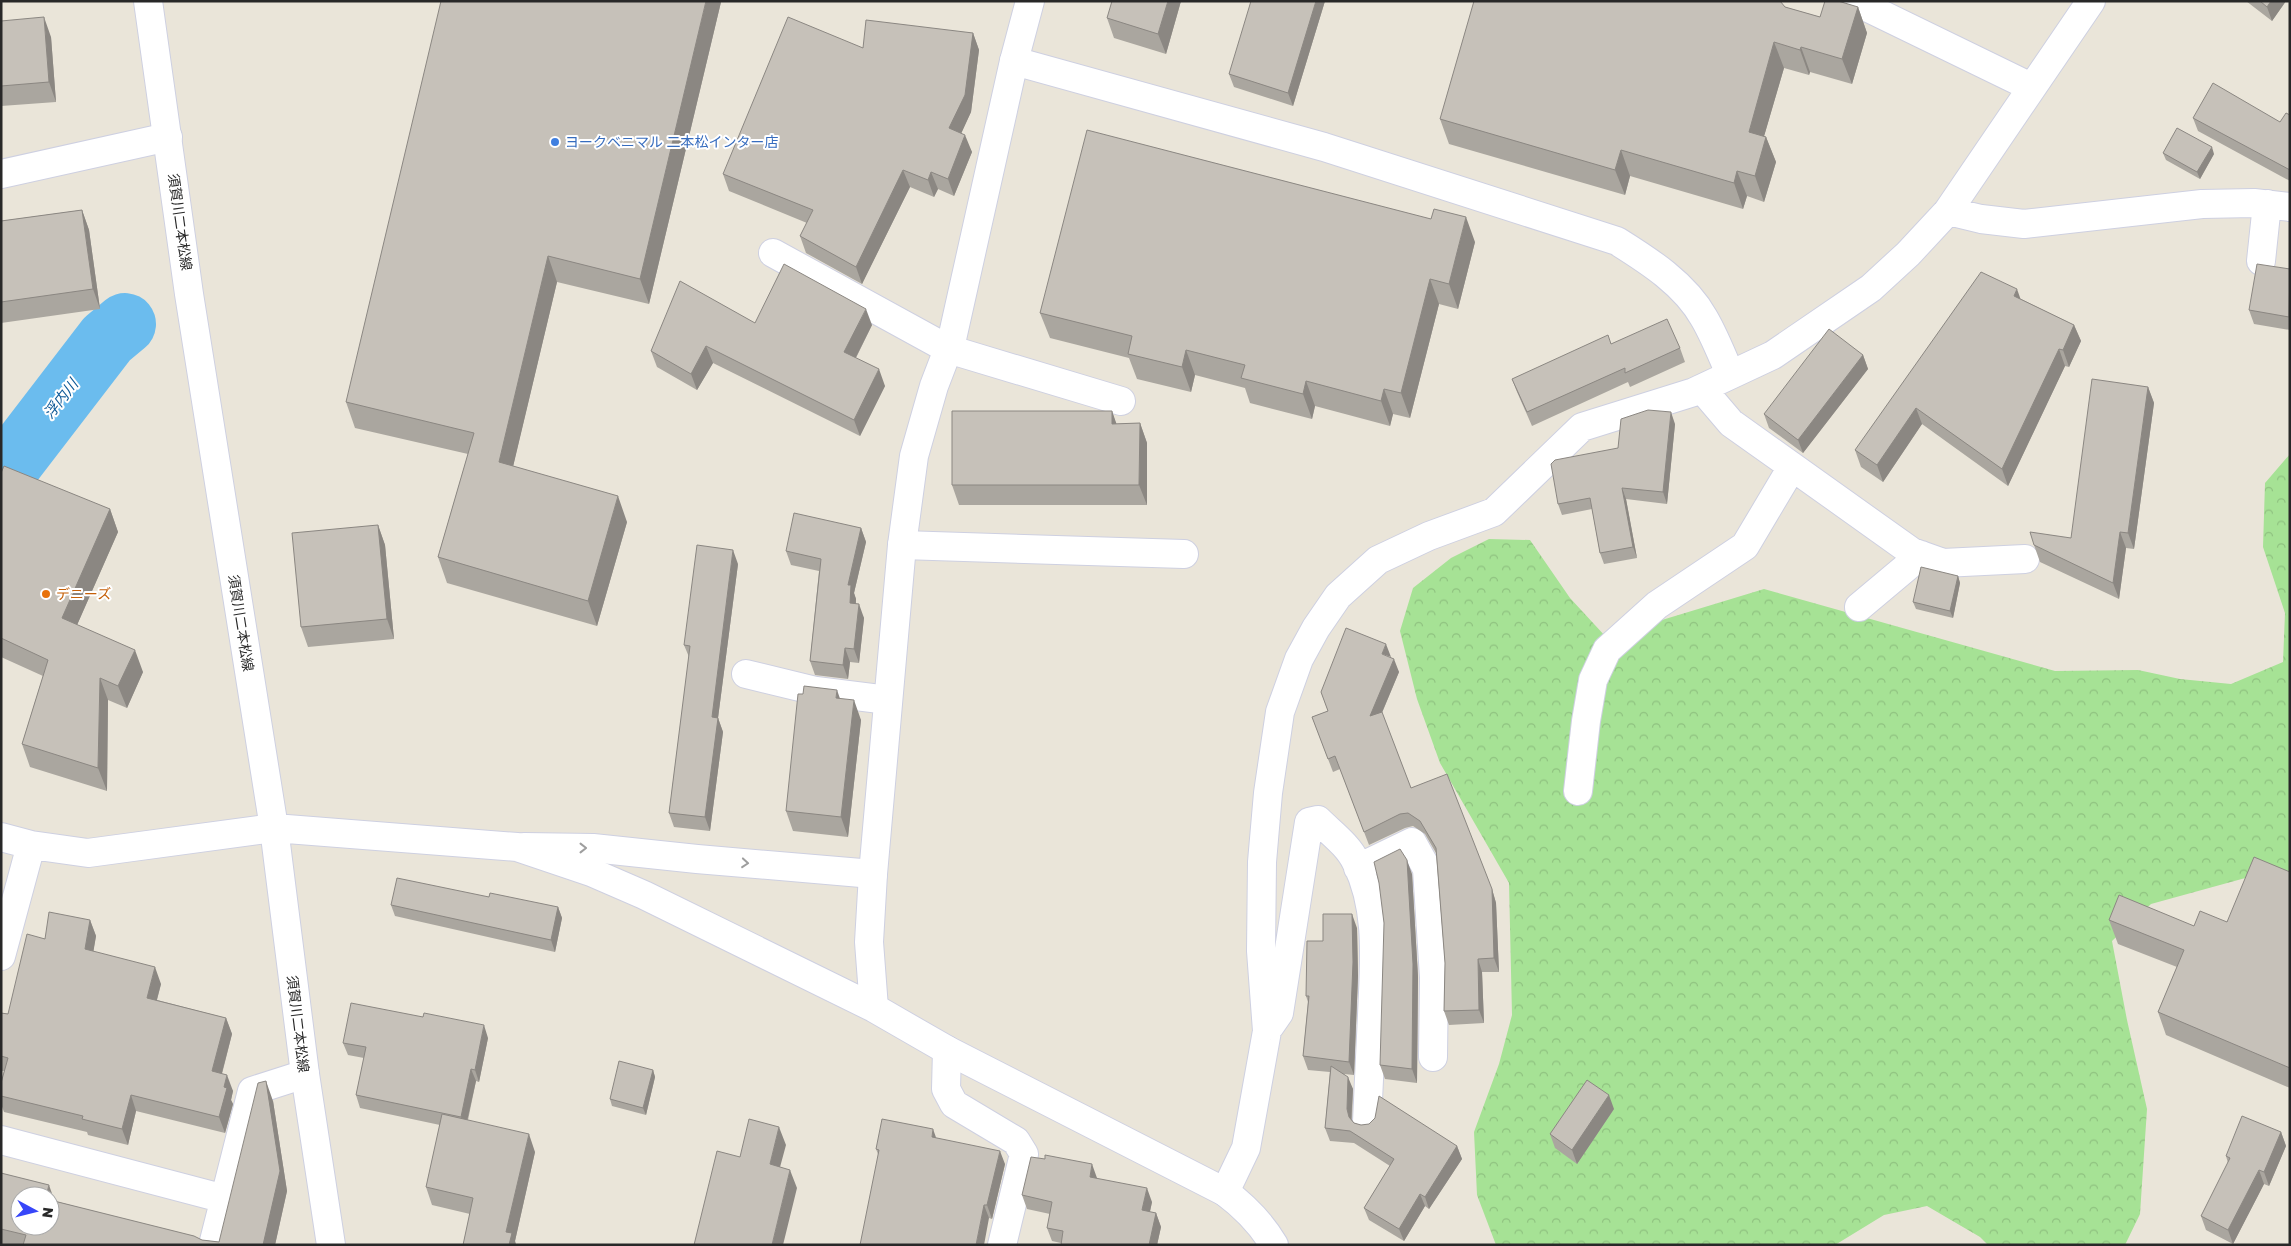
<svg xmlns="http://www.w3.org/2000/svg" width="2291" height="1246" font-family="'Golos Text','Noto Sans JP',sans-serif">
<style>
.forest{fill:url(#forest-crowns)}
.lines{fill:none;stroke-linecap:round;stroke-linejoin:round}
.river{stroke:#6bbcee;stroke-width:62}
.street-casing{stroke:#ced0e1;stroke-width:30}
.secondary-casing{stroke:#ced0e1;stroke-width:30}
.street{stroke:#fff;stroke-width:28}
.secondary{stroke:#fff;stroke-width:28}
.wall{fill:#aaa69f}
.shaded-wall{fill:#8b8782}
.building{fill:#c6c1b9;stroke:#8b8782}
.oneway{stroke:#9e9e9e}
.shop-dot{fill:#3f7fe0;stroke:#fff;stroke-width:2}
.food-dot{fill:#e8710a;stroke:#fff;stroke-width:2}
.labels{text-anchor:middle;stroke-width:4;stroke-linejoin:round;paint-order:stroke}
.shop-label{font-size:14px;fill:#366cbe;stroke:#fff;text-anchor:start}
.street-label{font-size:14px;fill:#282828;stroke:#fff}
.food-label{font-size:14px;fill:#c56008;stroke:#fff;text-anchor:start}
.water-label{font-size:15px;font-style:italic;fill:#0d5896;stroke:#fff}
</style>
<defs>
<pattern id="forest-crowns" width="20" height="18" patternUnits="userSpaceOnUse" patternTransform="scale(1.25)"><rect width="20" height="18" fill="#a6e295"/><path d="M2 6a3 3 0 1 1 6 0M12 15a3 3 0 1 1 6 0" fill="none" stroke="#8fc280"/></pattern>
</defs>
<rect width="100%" height="100%" fill="#eae5d9"/>
<path class="forest" d="M2290,454v419l-12,-4 -127,35 -39,37 15,79 20,89 -7,105 -15,31h-137l-8,-8 -53,-31 -43,9 -49,30h-339l-19,-50 -3,-63 25,-68 13,-49 -3,-132 -69,-120 -23,-64 -17,-68 13,-43 38,-30 38,-19 41,1 40,58 36,39 158,-48 291,82 83,-1 42,9 51,5 52,-22 2,-49 -22,-66 2,-64z"/>
<g class="lines">
<path class="river" d="M1,477l106,-138 18,-15"/>
<g class="street-casing">
<path id="street" d="M1854,1l177,86
M1014,61l310,86 293,94c32,20 68,43 87,77 10,17 18,37 26,56
M1,174l167,-37
M1948,211l33,8 43,5 178,-20 52,-1 36,4
M773,253l175,96 173,52
M2261,261l6,-57
M1702,389l29,34 181,129 31,11 82,-4
M902,545l282,9
M1859,607l62,-52
M746,674l70,17 72,9
M1578,791l8,-70 7,-41 14,-30 50,-45 88,-59 47,-79
M1,837l30,8 57,8 186,-25
M524,847l69,1 104,11 176,15
M1358,868l54,-26 15,27 7,108 -1,80
M1,956l30,-111
M1270,1026l9,-13 30,-191 9,-2c13,13 30,25 38,42 24,48 18,102 16,153 -2,36 -3,71 -5,107
M947,1050l-1,39 8,15 62,37 8,13 -22,91
M1,1140l224,59
M1225,1192l21,-44 21,-117 -6,-80 1,-89 6,-69 12,-81 19,-53 17,-31 22,-32 40,-36 51,-24 65,-24 88,-85 112,-35 79,-37 98,-67 37,-34 40,-43 143,-210
M213,1245l39,-154 53,-17"/>
</g>
<g class="secondary-casing">
<path id="secondary" d="M148,1l41,293 85,534 31,246 26,171
M274,828l243,19 74,25 53,23 230,113 73,42 278,142c20,15 36,31 49,53
M874,1008l-5,-66 4,-68 29,-329 12,-89 20,-70 18,-47 62,-278 16,-60"/>
</g>
<use href="#street" class="street"/>
<use href="#secondary" class="secondary"/>
</g>
<path class="wall" d="M1181,1l-15,53 -52,-16 -7,-20z
M1325,1l-32,105 -59,-19 -5,-13z
M2246,1h40l-14,20z
M721,2l-72,302 -92,-22 -44,184 114,56 -30,104 -150,-43 -9,-26 30,-103 -113,-26 -9,-26z
M1785,7l35,10 38,-10 9,26 -15,51 -42,-12 -1,3 -25,-7 -20,68 2,1 10,25 -12,40 -17,-6 -4,13 -113,-33 -5,19 -176,-51 -9,-25z
M1,21l50,16 5,65 -55,4z
M973,33l6,17 -8,62 -10,21 11,19 -18,44 -16,-7 -4,8 -24,-10 -48,97 -56,-31 -6,-17 7,-13 -78,-32 -6,-17 140,-126z
M2290,115v66l-92,-50 -5,-13 87,4z
M2163,153l51,1 -14,25 -34,-19z
M82,210l7,20 11,79 -99,14v-102z
M1475,242l-17,67 -19,-5 -29,114 -17,-4 -3,12 -75,-20 -3,13 -62,-16 -5,-15 -50,-13 -4,17 -54,-13 -8,-21 -79,-20 -10,-25z
M2290,269v61l-36,-6 -5,-14z
M2021,299l53,26 7,16 -12,26 -4,-1 -57,120 -86,-62 -39,58 -22,-15 -6,-17z
M755,323l117,2 -16,33 29,28 -25,50 -147,-73 -16,27 -40,-23 -6,-16z
M1611,344l69,4 5,14 -55,25 -2,-5 -96,44 -15,-34 -5,-13z
M1863,355l5,14 -65,84 -34,-25 -5,-14z
M2148,387l6,16 -20,146 -8,-1 -7,51 -79,-37 -6,-17 37,-7z
M1112,411l4,13 24,-1 7,20v62h-188l-7,-20z
M1675,424l-8,80 -41,-5 11,59 -33,6 -4,-11 -8,-44 -30,6 -4,-11 60,-56z
M1,473l109,36 8,23 -41,93 66,47 -16,36 -19,-8 -1,91 -77,-24 -8,-23 21,-68 -42,-19z
M378,525l7,20 9,94 -86,8 -7,-20z
M861,528l5,14 -12,51 2,6v5l8,14 -5,45 -9,-1 -2,17 -33,-4 -5,-14 9,-90 -28,-6 -5,-14z
M738,564l-20,154 5,14 -13,99 -36,-4 -5,-14 20,-156 -5,-12z
M1958,576l2,7 -7,35 -37,-9 -3,-7z
M1391,658l8,14 -17,41 29,75 81,101 4,14 3,69h-17l2,51 -35,2 -5,-14 1,-48 -9,-110 -11,-19 -12,-8 -8,2 -36,17 -29,-76 -7,3 -21,-55 16,-6 -7,-19z
M839,698l22,22 -13,117 -55,-6 -7,-20z
M2290,872v216l-124,-53 -8,-23 19,-45 -59,-23 -9,-24 85,6 33,-4z
M1412,874l6,103 -1,106 -32,-4 -5,-14z
M391,905l167,2 4,11 -7,34 -160,-36z
M90,920l6,16 -3,16 68,32 -4,16 69,18 6,16 -10,40 11,17 -2,9 2,4 -8,29 -89,-22 -8,34 -40,-10 -1,-3 -83,-20 -3,-8v-21l3,-12h-3v-58l7,1 37,-75z
M1357,928l1,48 -4,99 -10,-1 9,15 -1,31 2,3 7,2 96,21 5,13 -33,50 -4,-3 -21,35 -35,-21 -5,-12 26,-42 -36,-23 -24,-2 -5,-13 5,-56 -22,-2 -5,-14 5,-54 -2,-6 17,-55z
M488,1038l-9,44 -3,-1 -8,39 67,32 -20,89 1,4h-53l7,-31 -38,-9 -6,-18 14,-62 -80,-17 -4,-13 8,-37 -16,-3 -5,-12z
M653,1070l2,7 -9,38 -34,-9 -2,-7z
M273,1101l14,90 -12,54h-274v-72l54,28 147,39 17,2z
M1614,1109l-37,55 -22,-16 -5,-14z
M2281,1132l5,14 -17,40 -5,-2 -31,60 -27,-14 -5,-14 27,-53 -2,-7z
M936,1138l69,26 -13,55 -3,-1 -111,-64 -2,-5z
M1097,1178v1l55,23 -2,10 6,1 5,14 -4,18h-96v-2l-9,-2 -5,-13 3,-14 -23,-5 -5,-14z"/>
<path class="shaded-wall" d="M706,1h14l1,1 -72,302 -9,-25z
M1168,1h13l-15,53 -8,-20z
M1316,1h9l-32,105 -5,-13z
M2271,1h15l-14,20 -5,-14z
M1858,7l9,26 -15,51 -10,-25z
M44,17l7,20 5,65 -7,-20z
M973,33l6,17 -8,62 -15,33 -7,-17z
M1774,42l10,26 -26,89 -9,-25z
M1801,47l9,25 -1,3 -9,-25z
M965,135l7,17 -18,44 -6,-17z
M1766,137l10,25 -12,40 -9,-26z
M2212,147l2,7 -14,25 -3,-7z
M1621,150l9,26 -5,19 -10,-25z
M903,170l7,17 -48,97 -6,-17z
M1737,171l10,25 -4,13 -9,-26z
M931,172l7,17 -4,8 -6,-17z
M82,210l7,20 11,79 -7,-20z
M1466,217l9,25 -17,67 -9,-25z
M548,256l9,26 -49,206 -9,-26z
M1430,279l9,25 -29,114 -9,-25z
M2017,289l6,17 -9,-10z
M866,309l6,16 -22,44 -6,-17z
M2074,325l7,16 -12,26 -6,-17z
M706,346l7,17 -16,27 -6,-16z
M2059,349l6,17 -57,120 -6,-17z
M1186,350l9,25 -4,17 -9,-25z
M1863,355l5,14 -65,84 -5,-13z
M879,369l6,17 -25,50 -6,-16z
M1306,381l9,25 -3,13 -9,-25z
M2148,387l6,16 -20,146 -6,-16z
M1384,389l9,25 -3,12 -9,-25z
M1916,408l6,16 -39,58 -6,-17z
M1112,411l7,20 -7,-7z
M1671,412l4,12 -8,80 -4,-12z
M1140,423l7,20v62l-8,-20z
M1622,488l4,11 11,59 -4,-11z
M618,496l9,26 -30,104 -9,-25z
M110,509l8,23 -48,109 -8,-23z
M378,525l7,20 9,94 -7,-20z
M861,528l5,14 -12,51 2,6 -1,18 -5,-14 -2,-18z
M2120,532l6,16 -7,51 -6,-16z
M733,550l5,14 -20,154 5,14 -13,99 -5,-14 7,-100z
M1958,576l2,7 -7,35 -3,-7z
M859,604l5,14 -5,45 -5,-14z
M1386,644l5,13 -9,-3z
M845,648l5,14 -2,17 -5,-14z
M135,650l8,22 -16,36 -9,-22z
M1394,659l5,13 -24,57 -5,-13z
M100,678l8,22 -1,91 -9,-23z
M837,690l7,20 -8,-12z
M854,700l7,20 -13,117 -7,-20z
M1407,860l5,14 6,103 -1,106 -5,-14z
M1492,889l4,14 3,69 -5,-14z
M558,907l4,11 -7,34 -4,-12z
M1352,914l5,14 1,48 -4,99 -5,-13z
M90,920l6,16 -5,30 -6,-17z
M1478,959l4,13 2,51 -5,-13z
M155,967l6,17 -8,30 -6,-16z
M226,1018l6,16 -14,54 -6,-17z
M484,1025l4,13 -9,44 -4,-12z
M471,1069l5,12 -11,49 -4,-13z
M653,1070l2,7 -9,38 -3,-7z
M227,1075l6,16 -2,9 2,4 -8,29 -6,-16 5,-30z
M1348,1077l5,12 -2,33 -2,-5 -2,-8z
M266,1081l7,20 14,90 -12,54h-12z
M131,1095l5,16 -8,34 -6,-16z
M1609,1095l5,14 -37,55 -5,-14z
M779,1127l7,18 -10,37 -6,-18z
M933,1129l5,14 -6,-6z
M2281,1132l5,14 -17,40 -5,-14z
M529,1134l6,18 -20,89 1,4h-7l-3,-13z
M1457,1146l5,13 -33,50 -4,-12z
M1000,1151l5,13 -13,55 -5,-14z
M1092,1164l5,14 -2,13 -5,-14z
M790,1170l7,18 -14,57h-11z
M2259,1170l5,14 -31,60 -5,-14z
M49,1185l7,20 -6,7v-16h-4z
M1147,1188l5,14 -5,22 -5,-14z
M1420,1194l5,12 -21,35 -5,-12z
M984,1205l5,13 -5,27h-8z
M1156,1213l5,14 -4,18h-8z"/>
<path class="building" d="M441,1h265l-66,278 -92,-23 -49,206 119,34 -30,105 -150,-44 36,-124 -128,-31z
M1112,1h56l-10,33 -51,-16z
M1251,1h65l-28,92 -59,-19z
M1474,1h306l5,6 35,10 5,-16h13l20,6 -16,52 -41,-12 -1,3 -26,-8 -25,90 17,5 -11,39 -18,-5 -3,12 -113,-33 -6,20 -175,-51z
M2260,1h11l-4,6z
M44,17l5,65 -48,4v-65z
M788,17l75,31 3,-28 107,13 -8,62 -16,33 16,7 -17,44 -17,-7 -3,8 -25,-10 -47,97 -56,-31 13,-26 -90,-36z
M2213,83l67,39 6,-9 4,2v55l-97,-52z
M2177,128l35,19 -15,25 -34,-19z
M1087,130l344,89 3,-10 32,8 -17,67 -19,-5 -29,114 -17,-4 -3,12 -75,-20 -3,13 -62,-16 4,-13 -59,-15 -4,17 -54,-13 4,-18 -92,-23z
M82,210l11,79 -92,13v-81z
M784,264l82,45 -22,43 35,17 -25,51 -148,-74 -15,28 -40,-23 29,-70 75,42z
M2257,264l33,5 -1,48 -40,-7z
M1981,272l36,17 -3,7 60,29 -11,25 -4,-1 -57,120 -86,-61 -39,57 -22,-15z
M1667,319l13,29 -55,25v-5l-98,44 -15,-33 96,-44 3,9z
M1829,329l34,26 -65,85 -34,-26z
M2092,379l56,8 -20,146 -8,-1 -7,51 -79,-38 -4,-13 41,6z
M1648,410l23,2 -8,80 -41,-4 11,59 -33,6 -10,-55 -32,6 -7,-40 4,-4 63,-12 3,-29z
M952,411h160v13l28,-1 -1,62h-187z
M4,466l106,43 -48,109 73,32 -17,36 -18,-8 -2,90 -76,-24 26,-84 -47,-22v-165z
M794,513l67,15 -13,57h3l-1,18 9,1 -5,45 -9,-1 -2,17 -33,-4 11,-102 -35,-8z
M378,525l9,94 -86,8 -9,-94z
M697,545l36,5 -21,167 6,1 -13,99 -36,-4 21,-167 -6,-1z
M1921,567l37,9 -8,35 -37,-9z
M1346,628l40,16 -4,10 12,5 -24,57 12,-4 29,76 36,-14 45,115 2,69 -16,1 1,51 -35,1 1,-48 -9,-115 -16,-27 -12,-8 -8,1 -36,18 -29,-76 -7,3 -16,-42 16,-6 -7,-19z
M804,686l33,4 -1,8 18,2 -13,117 -55,-6 12,-117h5z
M1400,849l7,11 6,104 -1,105 -32,-4 4,-142 -5,-40 -5,-21z
M2254,857l36,15v196l-132,-56 26,-62 -75,-30 10,-25 75,31 6,-15 27,11z
M397,878l92,19 1,-4 68,14 -7,33 -160,-35z
M49,912l41,8 -5,29 70,18 -8,31 79,20 -14,53 15,4 -3,12 3,1 -8,29 -88,-22 -9,34 -40,-10 1,-3 -82,-20v-13l7,-25 -7,-2v-43l7,1 19,-80 18,5z
M1323,914h29l1,48 -4,100 -46,-6 6,-60h-3l1,-55h16z
M351,1003l72,14 1,-4 60,12 -9,45 -4,-1 -10,48 -105,-22 10,-48 -23,-4z
M619,1061l34,9 -10,38 -33,-9z
M1331,1066l17,11 -1,32 2,8 5,6 7,2 8,-1 6,-6 4,-22 78,50 -32,51 -5,-3 -21,35 -35,-21 30,-49 -44,-28 -25,-3z
M1587,1080l22,15 -37,55 -22,-16z
M266,1081l14,90 -17,74h-240l3,-10 -25,-6v-56l48,12 -3,11h-26v30h30v-26l144,36 8,4 17,2 39,-159z
M442,1114l87,20 -23,98 6,1 -3,12h-46l10,-47 -47,-11z
M2242,1116l39,16 -17,40 -5,-2 -31,60 -27,-14 29,-58 -4,-2z
M749,1119l30,8 -9,37 20,6 -18,75h-78l23,-94 23,6z
M882,1119l51,10 -1,8 68,14 -13,54h-3l-8,40h-116l19,-95 -3,-1z
M1045,1155l47,9 -2,13 57,11 -5,22 14,3 -7,32h-88l2,-14 -16,-3 5,-26 -30,-7 9,-38 14,2z"/>
<defs><path id="oneway-chevron" d="M-2-3.5L2.5 0L-2 3.5" fill="none" stroke-width="1.6" stroke-linecap="round" stroke-linejoin="round" transform="scale(1.25)"/></defs>
<g class="oneway">
<use href="#oneway-chevron" transform="translate(583 848)"/>
<use href="#oneway-chevron" transform="translate(745 863) rotate(5)"/>
</g>
<circle class="shop-dot" cx="555" cy="142" r="5"/>
<circle class="food-dot" cx="46" cy="594" r="5"/>
<g class="labels">
<g class="shop-label">
<text x="565" y="147">ヨークベニマル 二本松インター店</text>
</g>
<g class="street-label">
<text transform="translate(180 222) rotate(82)" y="5">須賀川二本松線</text>
<text transform="translate(241 623) rotate(81)" y="5">須賀川二本松線</text>
<text transform="translate(298 1024) rotate(83)" y="5">須賀川二本松線</text>
</g>
<g class="food-label">
<text x="56" y="599">デニーズ</text>
</g>
<g class="water-label">
<text transform="translate(61 399) rotate(-52)" y="5">浮内川</text>
</g>
</g>
<rect width="2291" height="1246" fill="none" stroke="#282828" stroke-width="5"/>
<g transform="translate(35 1211) rotate(97)"><circle r="24" fill="#ffffff" stroke="#a9a9a9"/>
<path d="M0-4L9 19L0 12L-9 19Z" fill="#3746f9"/>
<text y="-8" font-size="14" font-weight="bold" text-anchor="middle" fill="#282828">N</text>
</g>
</svg>
